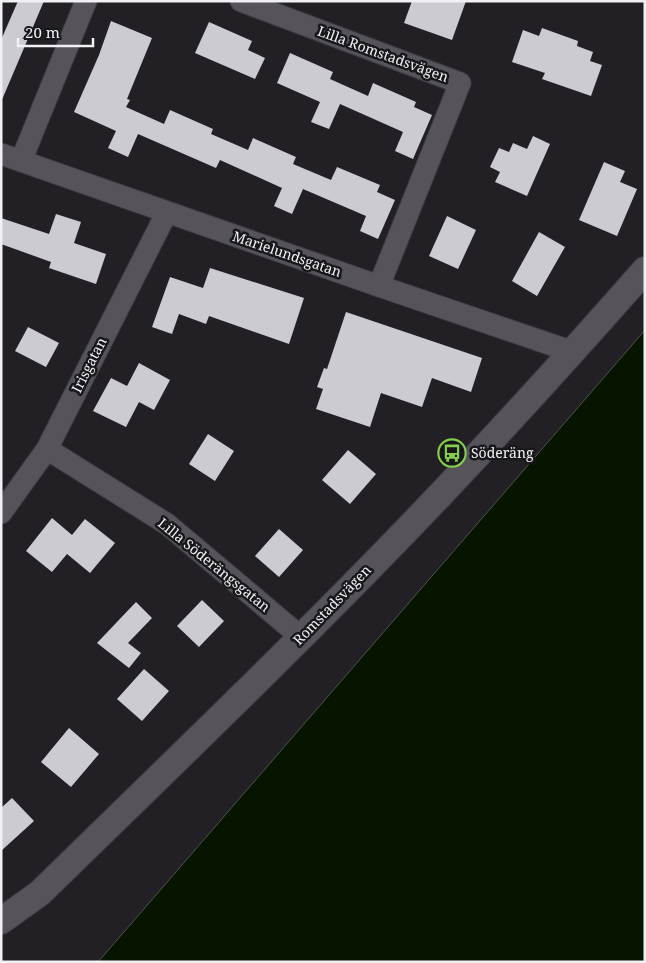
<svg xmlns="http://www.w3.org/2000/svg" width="646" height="963" font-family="'Noto Serif',serif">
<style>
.water{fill:#061400;stroke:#4c5649}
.building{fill:#cdcbd2}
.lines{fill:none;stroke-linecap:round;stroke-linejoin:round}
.minor-casing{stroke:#3e3d41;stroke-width:23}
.tertiary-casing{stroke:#3e3d41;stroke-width:28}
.minor{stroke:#56545a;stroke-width:21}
.tertiary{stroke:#56545a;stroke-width:26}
.labels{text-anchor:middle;stroke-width:5;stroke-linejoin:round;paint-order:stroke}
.street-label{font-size:14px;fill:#f1f0f4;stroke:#18171b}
.poi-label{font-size:14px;fill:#f1f0f4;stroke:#18171b;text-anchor:start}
</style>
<rect width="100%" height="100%" fill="#222025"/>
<path class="water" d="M645,330v632h-547z"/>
<path class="building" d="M18,1h26l-43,101v-62z
M412,1h54l-14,39 -48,-17z
M111,21l41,17 -25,61 3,1 -4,7 38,17 6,-14 43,19 -2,5 37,16 5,-12 43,19 -3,7 38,16 6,-13 43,18 -3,7 18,8 -17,39 -18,-8 6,-15 -63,-27 -11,25 -18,-8 8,-18 -62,-28 -4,8 -78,-34 -10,23 -20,-9 8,-17 -42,-19 25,-57z
M209,22l43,19 -4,9 17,8 -10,21 -60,-26z
M542,28l36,13 -1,5 16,6 -3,9 12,4 -11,31 -49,-17 3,-6 -33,-11 11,-32 16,6z
M290,53l43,19 -3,7 38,17 5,-13 43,19 -2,5 18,8 -19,44 -18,-8 8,-19 -63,-28 -11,25 -18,-7 9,-20 -43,-19z
M533,136l17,8 -23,52 -32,-14 5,-10 -10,-5 9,-19 10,4 4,-9 14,6z
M604,162l21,9 -5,11 17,7 -20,47 -38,-16z
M56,214l25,8 -7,21 32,11 -10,30 -47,-16 2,-6 -50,-18v-26l48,16z
M447,216l29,14 -18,39 -29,-13z
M539,232l26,15 -28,49 -25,-15z
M210,268l94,30 -15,46 -80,-28 -3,8 -27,-10 -7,20 -20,-7 18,-50 33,11z
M346,312l136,46 -11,34 -39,-14 -10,29 -41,-14 -11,34 -54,-18 7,-20 -6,-2 7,-19 3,1z
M28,327l31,16 -13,24 -31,-16z
M139,363l31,17 -16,30 -15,-8 -13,25 -33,-16 18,-33 16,8z
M208,434l26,17 -19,30 -26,-17z
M348,450l28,24 -26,30 -28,-24z
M52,518l20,17 13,-16 30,24 -25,30 -23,-19 -15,18 -26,-21z
M279,529l24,21 -24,27 -24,-21z
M202,600l22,21 -25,26 -22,-21z
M136,602l16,16 -24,25 13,10 -12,15 -32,-25z
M144,669l25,22 -27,30 -25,-22z
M69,728l30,26 -28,33 -30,-25z
M12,798l22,23 -33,30v-43z"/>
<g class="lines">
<g class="minor-casing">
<path id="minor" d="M241,1l219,82 -81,203
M1,154l378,132 194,66
M21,161l65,-160
M47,449l120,75 134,113
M1,513l46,-64 120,-237"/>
</g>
<g class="tertiary-casing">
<path id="tertiary" d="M1,921l39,-28c135,-132 272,-263 402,-400 69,-73 136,-147 203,-223"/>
</g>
<use href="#minor" class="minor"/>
<use href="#tertiary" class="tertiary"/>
</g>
<defs>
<g id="bus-ring" transform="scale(1.4375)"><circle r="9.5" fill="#18171b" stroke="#85cf4c" stroke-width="1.5"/><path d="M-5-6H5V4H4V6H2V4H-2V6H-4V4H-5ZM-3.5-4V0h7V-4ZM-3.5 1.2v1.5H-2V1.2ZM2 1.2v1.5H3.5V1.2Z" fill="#85cf4c"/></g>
</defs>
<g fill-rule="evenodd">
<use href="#bus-ring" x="452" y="453"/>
</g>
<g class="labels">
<g class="street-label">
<text transform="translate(383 54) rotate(20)" y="5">Lilla Romstadsvägen</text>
<text transform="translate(287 254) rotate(19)" y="5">Marielundsgatan</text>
<text transform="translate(89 365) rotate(-63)" y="5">Irisgatan</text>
<text transform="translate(214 565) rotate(39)" y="5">Lilla Söderängsgatan</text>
<text transform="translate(332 605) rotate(-46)" y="5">Romstadsvägen</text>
</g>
<g class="poi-label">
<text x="471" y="458">Söderäng</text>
</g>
</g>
<rect width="646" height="963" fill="none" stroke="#f1f0f4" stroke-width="5"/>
<path d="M18 38v8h75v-8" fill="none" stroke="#f1f0f4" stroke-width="2.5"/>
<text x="25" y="38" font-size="15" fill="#f1f0f4" stroke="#18171b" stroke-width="4" paint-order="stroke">20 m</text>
</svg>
